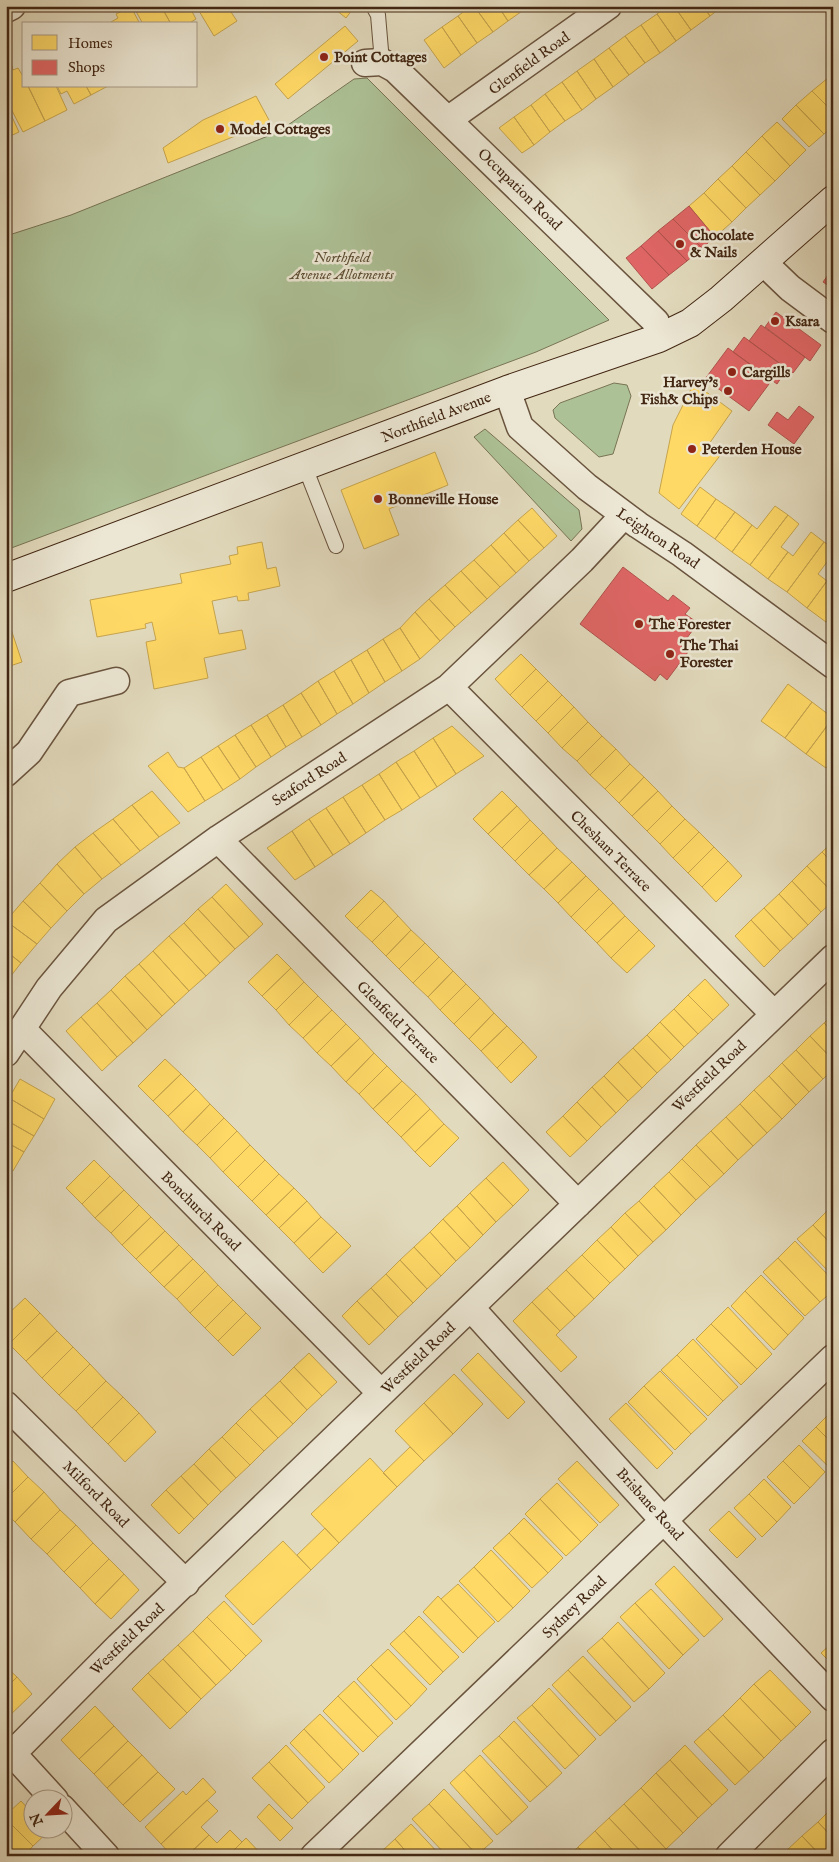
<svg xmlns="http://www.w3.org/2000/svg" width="839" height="1862" font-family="'IM FELL English',serif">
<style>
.green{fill:#adc196;stroke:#787454}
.homes{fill:#ffd966;stroke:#c6a44d}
.shops{fill:#e06666;stroke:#b1534d}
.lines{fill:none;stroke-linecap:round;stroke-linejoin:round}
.lane-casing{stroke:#6a543e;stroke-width:16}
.street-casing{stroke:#6a543e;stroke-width:29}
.secondary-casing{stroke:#422713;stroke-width:30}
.lane{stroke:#ece7d4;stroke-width:14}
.street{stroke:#ece7d4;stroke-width:26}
.secondary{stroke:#ece7d4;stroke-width:28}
.poi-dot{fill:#8f2418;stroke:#ece7d4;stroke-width:2}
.labels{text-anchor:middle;stroke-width:5;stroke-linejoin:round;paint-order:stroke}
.poi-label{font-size:15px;font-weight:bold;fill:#422713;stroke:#ece7d4;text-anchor:start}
.street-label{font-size:15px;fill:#422713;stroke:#ece7d4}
.park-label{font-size:15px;font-style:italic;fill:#5d4e34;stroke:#ece7d4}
</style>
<rect width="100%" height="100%" fill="#e2dabd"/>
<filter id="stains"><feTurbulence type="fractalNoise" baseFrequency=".004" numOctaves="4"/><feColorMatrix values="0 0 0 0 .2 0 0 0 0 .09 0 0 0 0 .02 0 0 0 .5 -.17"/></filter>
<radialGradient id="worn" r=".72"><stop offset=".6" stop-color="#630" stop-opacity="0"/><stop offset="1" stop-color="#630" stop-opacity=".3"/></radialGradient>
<path class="green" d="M367,78l242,242 -73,32 -530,198v-314l65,-21 207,-83 76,-53z
M614,383l13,2 4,11 -18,58 -14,3 -44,-39 -2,-8 7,-7z
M485,429l94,81 3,19 -11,12 -97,-104z"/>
<path class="homes" d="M133,6h28l10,18h-28z
M161,6h28l7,13 -8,5h-17z
M196,6h31l10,15 -23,15z
M331,6h24l-9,12z
M471,6h3l19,26 -16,11 -19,-27z
M474,6h24l10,15 -15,11z
M498,6h25l2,3 -17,12z
M667,6h7l17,24 -15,11 -19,-27z
M674,6h29l7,10 -19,14z
M703,6h20l-13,10z
M131,7l9,17h-28l-1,-2 7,-4 -2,-4z
M657,14l19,27 -16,12 -19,-28z
M458,16l19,27 -16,12 -19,-28z
M641,25l19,28 -15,10 -20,-27z
M345,26l13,15 -70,58 -13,-15z
M442,27l19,28 -17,13 -20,-28z
M625,36l20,27 -16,12 -20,-27z
M609,48l20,27 -16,12 -19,-28z
M594,59l19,28 -17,12 -19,-28z
M12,66l1,4 5,-2 6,10v8h4l17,35 -22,11 -17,-33v-30z
M577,71l19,28 -14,11 -20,-28z
M828,78l5,5v29l-21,-21z
M562,82l20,28 -17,11 -20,-27z
M28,86h28l11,24 -22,11z
M57,86h29l5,9 -17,9 -7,-13 -6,3z
M86,86h22l-17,9z
M812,91l21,21v15l-9,7 -28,-29z
M545,94l20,27 -15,11 -19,-27z
M256,96l14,26 -102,41 -5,-15 40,-28z
M6,104l13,28 -13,6z
M531,105l19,27 -16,13 -20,-28z
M796,105l28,29 -15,13 -27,-28z
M514,117l20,28 -12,8 -23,-25z
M777,122l29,28 -16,16 -28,-30z
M762,136l28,30 -15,15 -29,-29z
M746,152l29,29 -15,14 -28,-29z
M732,166l28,29 -14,13 -28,-29z
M718,179l28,29 -14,14 -28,-29z
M704,193l28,29 -17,15 -26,-31z
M694,383l38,28 -23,33 13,9 -43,56 -20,-16 14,-68z
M435,452l13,33 -59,24 10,26 -35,14 -23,-59z
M700,487l16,12 -19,27 -16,-12z
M716,499l19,13 -20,27 -18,-13z
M775,506l13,9 -38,50 -18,-13 20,-27 5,4z
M532,508l25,28 -13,12 -26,-28z
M735,512l17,13 -20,27 -17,-13z
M788,515l11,9 -18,23 7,5 -20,27 -18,-14z
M518,520l26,28 -15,13 -25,-28z
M811,532l13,10 -37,50 -19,-13 20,-27 5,4z
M504,533l25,28 -13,12 -25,-28z
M262,542l5,27 9,-2 4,19 -32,7 1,7 -11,1 -1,-5 -25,5 7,33 23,-4 4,19 -42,9 4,20 -54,11 -8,-47 10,-2 -4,-18 -7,2 1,4 -49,9 -7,-37 92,-17 -2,-9 51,-10 -2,-8 9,-2 -1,-7z
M824,542l9,6v6l-15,20 9,7 -20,27 -20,-16z
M491,545l25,28 -16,14 -26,-27z
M474,560l26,27 -13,12 -26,-28z
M461,571l26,28 -16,14 -26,-28z
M827,581l6,4v28l-7,9 -19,-14z
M445,585l26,28 -16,14 -26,-28z
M429,599l26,28 -15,14 -25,-29z
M415,612l25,29 -20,18 -20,-31z
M400,628l20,31 -18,12 -19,-32z
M11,629l11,33 -15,5 2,5 -3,1v-42z
M383,639l19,32 -17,11 -18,-32z
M367,650l18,32 -16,11 -18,-33z
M521,654l15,15 -26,26 -15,-16z
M351,660l18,33 -16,11 -19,-33z
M536,669l12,12 -26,26 -12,-12z
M334,671l19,33 -16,10 -19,-33z
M318,681l19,33 -16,11 -20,-32z
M548,681l14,14 -26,26 -14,-14z
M788,684l24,18 -27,36 -24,-17z
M301,693l20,32 -19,12 -19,-32z
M562,695l12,12 -26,26 -12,-12z
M812,702l21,16 -27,36 -21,-16z
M283,705l19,32 -16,10 -19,-32z
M574,707l14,15 -26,26 -14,-15z
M267,715l19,32 -15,10 -20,-32z
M833,718v41l-7,9 -20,-14z
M588,722l14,14 -25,25 -15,-13z
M251,725l20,32 -15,10 -21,-32z
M452,726l32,30 -28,18 -23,-36z
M235,735l21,32 -16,12 -22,-33z
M602,736l14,13 -26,26 -13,-14z
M433,738l23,36 -19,13 -23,-36z
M218,746l22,33 -17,11 -22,-33z
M616,749l14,15 -25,25 -15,-14z
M414,751l23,36 -17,11 -24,-36z
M168,752l10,15 6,1 21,33 -17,11 -40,-46z
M201,757l22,33 -18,11 -21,-33z
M396,762l24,36 -18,12 -23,-36z
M630,764l14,13 -25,26 -14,-14z
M379,774l23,36 -17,10 -23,-35z
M644,777l14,14 -26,25 -13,-13z
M362,785l23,35 -19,13 -23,-36z
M152,791l28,32 -21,14 -27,-32z
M502,791l15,15 -29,28 -15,-15z
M658,791l14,15 -25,25 -15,-15z
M343,797l23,36 -16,11 -24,-36z
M132,805l27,32 -19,14 -27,-32z
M517,806l13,14 -28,28 -14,-14z
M672,806l13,13 -25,25 -13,-13z
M326,808l24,36 -17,11 -24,-36z
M113,819l27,32 -19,14 -28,-32z
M309,819l24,36 -18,12 -23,-36z
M685,819l14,13 -26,26 -13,-14z
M530,820l13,13 -28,28 -13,-13z
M292,831l23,36 -20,13 -28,-32z
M699,832l15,15 -26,26 -15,-15z
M93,833l28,32 -19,14 -27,-32z
M543,833l14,15 -28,27 -14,-14z
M833,842v21l-11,-11z
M75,847l27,32 -18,15 -27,-30z
M714,847l14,14 -26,26 -14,-14z
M557,848l15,14 -28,27 -15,-14z
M822,852l11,11v30l-26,-27z
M728,861l14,15 -26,26 -14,-15z
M572,862l14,14 -28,27 -14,-14z
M57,864l27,30 -17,17 -27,-28z
M807,866l26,27v8l-12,11 -29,-31z
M586,876l13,13 -28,28 -13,-14z
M792,881l29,31 -13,13 -29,-31z
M40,883l27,28 -16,17 -28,-27z
M226,884l37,40 -14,13 -37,-40z
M599,889l14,14 -28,28 -14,-14z
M371,890l13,11 -27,27 -12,-12z
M779,894l29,31 -15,14 -29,-31z
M212,897l37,40 -14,12 -37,-40z
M23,901l28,27 -14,16 -31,-23z
M384,901l14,15 -26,26 -15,-14z
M613,903l12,13 -28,27 -12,-12z
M764,908l29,31 -13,12 -29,-31z
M198,909l37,40 -15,14 -36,-40z
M398,916l13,14 -25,26 -14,-14z
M625,916l14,14 -28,28 -14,-15z
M751,920l29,31 -16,16 -29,-31z
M6,921l31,23 -16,19 -15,-12z
M184,923l36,40 -14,13 -37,-40z
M411,930l14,13 -26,26 -13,-13z
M639,930l16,16 -28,27 -16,-15z
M169,936l37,40 -17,15 -36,-40z
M425,943l14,14 -26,26 -14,-14z
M6,951l15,12 -14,18h-1z
M153,951l36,40 -14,13 -36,-40z
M277,954l14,14 -29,28 -14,-14z
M439,957l14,14 -25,26 -15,-14z
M139,964l36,40 -13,12 -37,-40z
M291,968l13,14 -28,28 -14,-14z
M453,971l13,13 -26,26 -12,-13z
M125,976l37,40 -15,14 -36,-40z
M705,979l24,26 -16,15 -25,-25z
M304,982l14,14 -29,29 -13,-15z
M466,984l14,14 -26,26 -14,-14z
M111,990l36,40 -14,13 -36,-40z
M688,995l25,25 -15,14 -24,-25z
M318,996l14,14 -29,28 -14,-13z
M480,998l14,15 -25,26 -15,-15z
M97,1003l36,40 -16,14 -36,-40z
M674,1009l24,25 -14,13 -24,-25z
M332,1010l14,14 -29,29 -14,-15z
M494,1013l13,13 -26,25 -12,-12z
M833,1015v17l-9,-9z
M81,1017l36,40 -15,14 -36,-40z
M660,1022l24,25 -13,13 -24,-25z
M824,1023l9,9v28l-23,-24z
M346,1024l14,14 -29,28 -14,-13z
M507,1026l16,16 -26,26 -16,-17z
M647,1035l24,25 -14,13 -24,-25z
M810,1036l23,24v10l-10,9 -27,-29z
M360,1038l14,15 -28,29 -15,-16z
M523,1042l14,15 -26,26 -14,-15z
M633,1048l24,25 -15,15 -24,-26z
M796,1050l27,29 -14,13 -27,-29z
M374,1053l13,13 -28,28 -13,-12z
M165,1059l16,15 -28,27 -15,-15z
M618,1062l24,26 -14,13 -24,-25z
M782,1063l27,29 -13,13 -27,-29z
M387,1066l15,15 -29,28 -14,-15z
M181,1074l15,15 -28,27 -15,-15z
M604,1076l24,25 -12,12 -24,-26z
M769,1076l27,29 -14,14 -28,-29z
M20,1079l35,20 -11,20 -35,-21z
M402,1081l14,13 -29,29 -14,-14z
M592,1087l24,26 -15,14 -24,-25z
M196,1089l14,15 -27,28 -15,-16z
M754,1090l28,29 -15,14 -27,-29z
M416,1094l14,15 -29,28 -14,-14z
M9,1098l35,21 -10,17 -28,-16v-18z
M577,1102l24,25 -14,14 -24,-25z
M210,1104l14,14 -27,27 -14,-13z
M740,1104l27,29 -14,13 -27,-29z
M430,1109l14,15 -29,28 -14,-15z
M563,1116l24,25 -17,16 -24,-25z
M726,1117l27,29 -15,14 -27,-29z
M224,1118l13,13 -27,27 -13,-13z
M6,1120l28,16 -10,16 -18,-10z
M444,1124l15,14 -29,29 -15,-15z
M237,1131l13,14 -27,27 -13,-14z
M711,1131l27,29 -14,14 -28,-29z
M6,1142l18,10 -11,19 -7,-4z
M250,1145l15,15 -27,27 -15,-15z
M696,1145l28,29 -14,13 -28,-28z
M682,1159l28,28 -14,13 -27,-28z
M94,1160l16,16 -28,28 -16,-16z
M265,1160l14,14 -27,27 -14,-14z
M503,1162l26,28 -16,16 -27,-28z
M669,1172l27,28 -15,15 -27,-29z
M279,1174l15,14 -28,27 -14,-14z
M110,1176l14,14 -29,28 -13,-14z
M486,1178l27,28 -17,16 -26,-29z
M654,1186l27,29 -15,15 -27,-29z
M294,1188l13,13 -28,27 -13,-13z
M124,1190l15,15 -28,28 -16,-15z
M470,1193l26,29 -13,13 -26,-29z
M307,1201l14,16 -27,26 -15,-15z
M639,1201l27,29 -13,12 -28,-29z
M139,1205l12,12 -29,28 -11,-12z
M457,1206l26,29 -13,13 -27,-29z
M829,1209l4,4v33l-20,-21z
M625,1213l28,29 -15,14 -27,-29z
M151,1217l14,14 -29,28 -14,-14z
M321,1217l16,15 -28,27 -15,-16z
M443,1219l27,29 -14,13 -26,-29z
M813,1225l20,21v30l-36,-37z
M611,1227l27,29 -13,13 -28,-29z
M165,1231l14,14 -29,28 -14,-14z
M337,1232l14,14 -28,27 -14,-14z
M430,1232l26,29 -15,15 -27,-29z
M597,1240l28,29 -15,14 -28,-28z
M795,1241l38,39v11l-13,11 -42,-44z
M179,1245l14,14 -29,28 -14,-14z
M414,1247l27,29 -14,13 -27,-29z
M582,1255l28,28 -16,16 -28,-29z
M778,1258l42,44 -15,14 -42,-44z
M193,1259l12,12 -28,28 -13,-12z
M400,1260l27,29 -14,14 -27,-29z
M566,1270l28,29 -19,18 -28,-29z
M205,1271l13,14 -28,28 -13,-14z
M386,1274l27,29 -15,14 -27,-29z
M761,1275l43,43 -16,17 -43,-44z
M218,1285l15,15 -28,28 -15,-15z
M371,1288l27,29 -13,13 -28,-29z
M547,1288l28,29 -15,14 -28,-29z
M745,1291l43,44 -14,15 -43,-44z
M25,1298l15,15 -31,31 -3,-3v-25z
M233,1300l13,13 -28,28 -13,-13z
M357,1301l28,29 -16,15 -27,-29z
M532,1302l28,29 -4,4 21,22 -16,15 -48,-51z
M728,1307l44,47 -15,15 -46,-45z
M40,1313l17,18 -31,30 -17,-17z
M246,1313l15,15 -28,28 -15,-15z
M711,1324l46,45 -16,16 -45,-46z
M57,1331l16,16 -31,31 -16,-17z
M693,1339l45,48 -15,14 -46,-46z
M73,1347l17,17 -31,31 -17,-17z
M309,1353l28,29 -15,14 -28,-29z
M478,1353l47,49 -17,17 -47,-49z
M677,1355l46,46 -15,15 -47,-46z
M90,1364l16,17 -30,30 -17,-16z
M294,1367l28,29 -15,14 -27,-29z
M660,1371l47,48 -16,15 -47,-48z
M454,1374l29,30 -30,30 -29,-31z
M106,1381l17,16 -31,31 -16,-17z
M280,1381l27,29 -14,14 -28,-29z
M644,1386l47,48 -16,16 -47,-48z
M265,1395l28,29 -15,14 -28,-29z
M123,1397l16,16 -31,31 -16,-16z
M424,1403l29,31 -29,27 -29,-30z
M626,1403l47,50 -16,16 -48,-50z
M250,1409l28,29 -14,13 -28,-28z
M831,1412l2,1v31l-17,-17z
M139,1413l17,19 -31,30 -17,-18z
M236,1423l28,28 -14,14 -28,-28z
M816,1427l17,17 -2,25 -29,-28z
M222,1437l28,28 -14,13 -27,-29z
M799,1445l26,27 -15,16 -27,-27z
M410,1447l14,14 -27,26 -14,-14z
M209,1449l27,29 -15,14 -27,-28z
M370,1458l27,29 -58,56 -28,-29z
M13,1461l15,16 -22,22v-32z
M577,1461l42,44 -19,18 -42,-44z
M783,1461l27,27 -16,16 -27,-27z
M194,1464l27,28 -13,13 -27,-29z
M181,1476l27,29 -14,14 -28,-29z
M28,1477l16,15 -29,30 -9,-9v-14z
M764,1479l27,28 -14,15 -28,-28z
M557,1483l41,42 -17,17 -41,-43z
M166,1490l28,29 -15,15 -28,-29z
M44,1492l16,18 -29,29 -16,-17z
M749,1494l28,28 -15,15 -28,-29z
M540,1499l41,43 -15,14 -41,-42z
M60,1510l16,15 -29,29 -16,-15z
M729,1511l27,28 -19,19 -28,-28z
M524,1518l39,40 -15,15 -39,-40z
M76,1525l17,18 -29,29 -17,-18z
M325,1528l14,15 -28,27 -14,-15z
M509,1533l39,40 -16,15 -39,-40z
M283,1541l28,29 -58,55 -28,-29z
M93,1543l16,16 -29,29 -16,-16z
M491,1550l39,41 -17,17 -39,-41z
M109,1559l15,15 -29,30 -15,-16z
M674,1566l49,53 -19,18 -49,-53z
M474,1567l39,41 -15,14 -39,-41z
M124,1574l15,16 -28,29 -16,-15z
M458,1584l37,38 -17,16 -37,-39z
M651,1589l48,51 -16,15 -48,-52z
M438,1596l40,42 -15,15 -40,-41z
M224,1601l38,40 -16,15 -39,-39z
M635,1603l48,52 -14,14 -49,-52z
M419,1616l40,41 -16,15 -39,-41z
M207,1617l39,39 -15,15 -38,-40z
M618,1622l47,51 -16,16 -47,-51z
M193,1631l38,40 -15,14 -38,-40z
M404,1631l39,41 -13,13 -40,-41z
M602,1638l47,51 -15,13 -47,-51z
M833,1642v23l-12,-12z
M178,1645l38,40 -15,14 -38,-40z
M388,1649l39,40 -16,17 -40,-41z
M583,1656l48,51 -15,14 -48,-51z
M163,1659l38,40 -14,14 -39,-40z
M371,1665l40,41 -15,14 -39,-41z
M6,1667l11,10 -11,11z
M568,1670l48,51 -16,15 -48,-51z
M770,1670l41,42 -15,15 -42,-43z
M148,1673l39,40 -17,16 -38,-40z
M17,1677l15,17 -26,25v-31z
M354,1681l39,42 -15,14 -40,-41z
M754,1684l42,43 -15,14 -41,-43z
M549,1688l47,51 -17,17 -47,-51z
M338,1696l40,41 -15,15 -40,-41z
M740,1698l41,43 -17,17 -41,-43z
M532,1705l47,51 -14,13 -48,-51z
M95,1706l19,20 -35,33 -18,-19z
M320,1714l39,40 -16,16 -39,-41z
M723,1715l41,43 -15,14 -41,-43z
M514,1721l48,52 -15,14 -48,-51z
M114,1726l14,15 -34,33 -15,-15z
M304,1729l39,41 -14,13 -39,-40z
M708,1729l41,43 -14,13 -41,-43z
M499,1736l48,51 -17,15 -48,-51z
M128,1741l14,14 -35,33 -13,-14z
M286,1745l39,42 -17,16 -39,-41z
M685,1745l43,45 -16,15 -42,-45z
M142,1755l16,17 -35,33 -16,-17z
M480,1755l48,52 -16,15 -48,-52z
M670,1760l42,45 -14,13 -42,-45z
M269,1762l39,41 -16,16 -40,-41z
M464,1770l48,52 -15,13 -47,-52z
M158,1772l17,17 -35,33 -17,-17z
M656,1773l42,45 -15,15 -42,-45z
M203,1778l13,14 -55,52 -16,-17 38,-36 3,4z
M641,1788l42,45 -17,16 -42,-45z
M444,1789l49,52 -16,14 -48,-51z
M207,1800l11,11 -17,16 8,8 -22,21h-15l-11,-12z
M21,1801l11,12v17h18l-17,16 -27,-27v-4z
M269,1804l24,24 -13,13 -23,-24z
M429,1804l48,51 -30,1 -35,-37z
M624,1804l42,45 -7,7h-14l-36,-38z
M831,1809l2,2v27l-15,-16z
M609,1818l36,38h-27l-23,-25z
M6,1819l27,27 -9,10h-11l-7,-7z
M818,1822l15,16v18h-12l-19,-20z
M411,1824l30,32h-31l-15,-17z
M230,1830l12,12 -14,14h-41l22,-21 8,8z
M595,1831l23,25h-32l-8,-9z
M802,1836l19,20h-30l-5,-5z
M246,1838l17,18h-35z
M395,1839l15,17h-25l-4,-4z
M578,1847l8,9h-16z"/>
<path class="shops" d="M689,206l26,31 -13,11 -29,-29z
M673,219l29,29 -15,13 -29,-30z
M658,231l29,30 -18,14 -28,-29z
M641,246l28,29 -17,14 -26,-31z
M833,268v21l-10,-7z
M776,312l45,33 -11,16 -45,-34z
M761,325l44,32 -12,16 -44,-32z
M744,337l43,32 -10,15 -44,-32z
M728,348l44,32 -23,31 -44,-32z
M799,406l15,11 -20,27 -26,-19 9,-13 11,8z
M623,567l45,34 5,-6 17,13 -5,6 13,9 -17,23 7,6 -21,28 -7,-6 -5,7 -75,-57z"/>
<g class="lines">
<g class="lane-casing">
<path id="lane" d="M373,6l5,9 4,47
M305,467l31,79"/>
</g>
<g class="street-casing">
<path id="street" d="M6,9l6,-3
M365,63l17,-1 13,7 261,253 3,16
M449,119l159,-113
M764,263l26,25 43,32
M507,390l13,37 67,60 51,38 44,29 151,111
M449,687l325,327
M6,773l23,-21 40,-59 47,-12
M218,839l360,365
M22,1029l359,364
M6,1053l43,-65 57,-68 112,-81 231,-152 133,-127 42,-45
M471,1308l193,213 169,177
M6,1405l180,178
M13,1754l42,46
M6,1760l113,-114 714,-688
M62,1808l44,48
M314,1856l519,-498
M729,1856l104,-104"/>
</g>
<g class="secondary-casing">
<path id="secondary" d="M6,578l501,-188 152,-52 31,-15 31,-24 112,-99"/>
</g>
<use href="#lane" class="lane"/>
<use href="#street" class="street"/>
<use href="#secondary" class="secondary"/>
</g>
<g class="poi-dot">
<circle cx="324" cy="57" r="5"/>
<circle cx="220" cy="129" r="5"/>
<circle cx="680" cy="244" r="5"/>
<circle cx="775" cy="321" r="5"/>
<circle cx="732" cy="372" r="5"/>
<circle cx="728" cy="391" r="5"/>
<circle cx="692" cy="449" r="5"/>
<circle cx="378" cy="499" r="5"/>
<circle cx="639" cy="624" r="5"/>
<circle cx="670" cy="654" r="5"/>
</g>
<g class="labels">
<g class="poi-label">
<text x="334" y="62">Point Cottages</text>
<text x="230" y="134">Model Cottages</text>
<text x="690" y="240">Chocolate<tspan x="690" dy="17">&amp; Nails</tspan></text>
<text x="785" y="326">Ksara</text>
<text x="742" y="377">Cargills</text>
<text x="718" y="387" text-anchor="end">Harvey's<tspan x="718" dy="17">Fish&amp; Chips</tspan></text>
<text x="702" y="454">Peterden House</text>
<text x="388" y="504">Bonneville House</text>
<text x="649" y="629">The Forester</text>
<text x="680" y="650">The Thai<tspan x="680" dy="17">Forester</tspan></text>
</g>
<g class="street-label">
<text transform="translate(529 63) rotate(-36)" y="5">Glenfield Road</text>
<text transform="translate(520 189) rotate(44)" y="5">Occupation Road</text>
<text transform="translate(436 417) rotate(-21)" y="5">Northfield Avenue</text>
<text transform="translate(658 538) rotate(34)" y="5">Leighton Road</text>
<text transform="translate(309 779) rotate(-33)" y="5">Seaford Road</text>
<text transform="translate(611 851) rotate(45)" y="5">Chesham Terrace</text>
<text transform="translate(398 1022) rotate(45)" y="5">Glenfield Terrace</text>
<text transform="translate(709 1076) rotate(-44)" y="5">Westfield Road</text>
<text transform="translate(201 1211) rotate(45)" y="5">Bonchurch Road</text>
<text transform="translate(418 1358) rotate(-44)" y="5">Westfield Road</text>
<text transform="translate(96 1494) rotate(45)" y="5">Milford Road</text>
<text transform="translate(650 1504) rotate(48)" y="5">Brisbane Road</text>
<text transform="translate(574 1607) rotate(-44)" y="5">Sydney Road</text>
<text transform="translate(127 1639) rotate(-44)" y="5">Westfield Road</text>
</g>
<g class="park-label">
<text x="342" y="262">Northfield<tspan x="342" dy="17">Avenue Allotments</tspan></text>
</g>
</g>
<rect width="839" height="1862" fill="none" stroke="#e2dabd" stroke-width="25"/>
<rect x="8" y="8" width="824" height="1847" fill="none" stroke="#422713" stroke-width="2.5"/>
<rect x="12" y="12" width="814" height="1837" fill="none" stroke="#422713"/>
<rect x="22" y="22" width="175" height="65" fill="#ece7d4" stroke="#a89a87"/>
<rect x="32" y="35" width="25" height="15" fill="#ffd966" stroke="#a89a87"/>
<text x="68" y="48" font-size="15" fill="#422713">Homes</text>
<rect x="32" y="60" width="25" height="15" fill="#e06666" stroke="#a89a87"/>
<text x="68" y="72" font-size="15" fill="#422713">Shops</text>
<g transform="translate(48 1814) rotate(245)"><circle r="24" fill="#ece7d4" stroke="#a89a87"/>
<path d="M0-4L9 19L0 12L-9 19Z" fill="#8f2418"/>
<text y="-8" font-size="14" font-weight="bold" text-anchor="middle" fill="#422713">N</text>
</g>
<rect width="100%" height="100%" filter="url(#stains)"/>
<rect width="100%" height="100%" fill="url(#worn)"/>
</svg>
